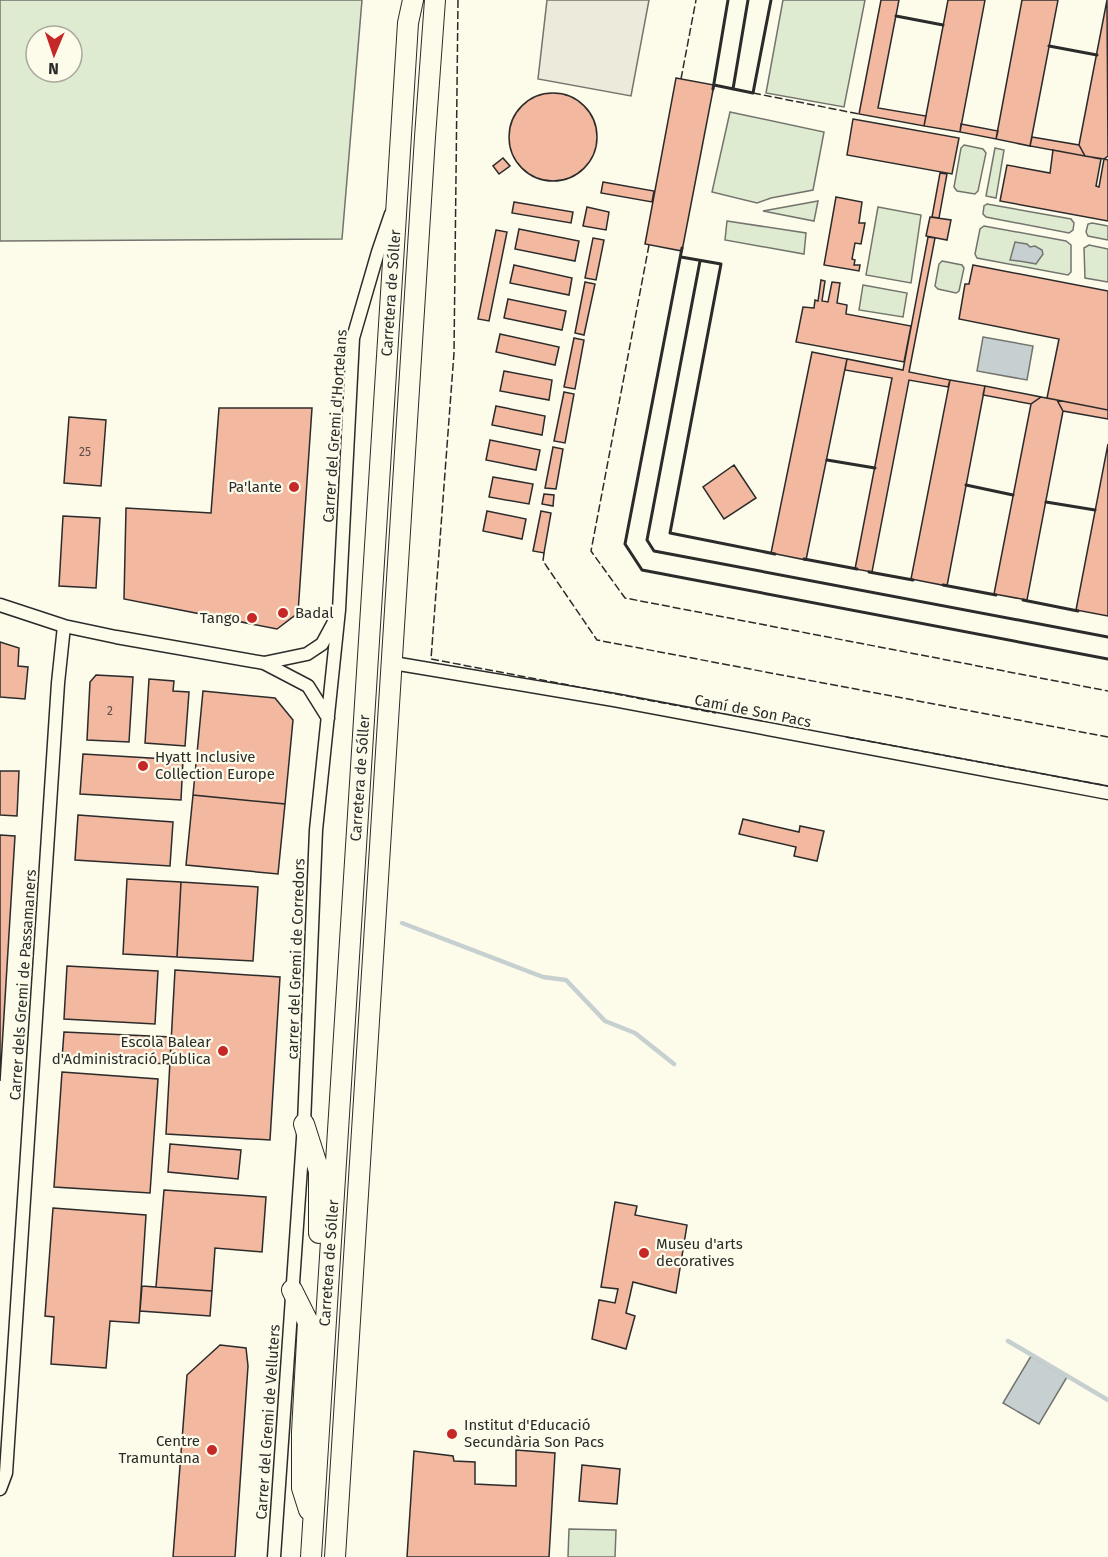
<svg xmlns="http://www.w3.org/2000/svg" width="1108" height="1557" font-family="'Fira Sans',sans-serif">
<style>
.green{fill:#deebd1;stroke:#74746e;stroke-width:1.5;fill-rule:evenodd}
.parking{fill:#eceadb;stroke:#74746e;stroke-width:1.5}
.water{fill:#c7d0d0;stroke:#74746e;stroke-width:1.5}
.lines{fill:none;stroke-linecap:round;stroke-linejoin:round}
.stream{stroke:#c7d0d0;stroke-width:4.5}
.building{fill:#f2b8a0;stroke:#2b2b2b;stroke-width:1.5}
.minor-casing{stroke:#2b2b2b;stroke-width:15}
.primary-casing{stroke:#2b2b2b;stroke-width:22}
.minor{stroke:#fdfbea;stroke-width:12}
.primary{stroke:#fdfbea;stroke-width:20}
.fence{stroke:#2b2b2b;stroke-width:1.5;stroke-dasharray:8 3;stroke-linecap:butt}
.wall{stroke:#2b2b2b;stroke-width:3}
.poi-dot{fill:#c62828;stroke:#fdfbea;stroke-width:2}
.labels{text-anchor:middle;stroke-width:4.5;stroke-linejoin:round;paint-order:stroke}
.number-label{font-size:12px;fill:#5d4e48}
.street-label{font-size:15px;fill:#2b2b2b;stroke:#fdfbea}
.poi-label{font-size:15px;fill:#2b2b2b;stroke:#fdfbea;text-anchor:end}
</style>
<rect width="100%" height="100%" fill="#fdfbea"/>
<path class="green" d="M0,0h362l-20,239 -342,2zM36,36h36v36h-36z
M783,0h82l-21,107 -78,-14z
M730,112l94,20 -11,58 -42,8 -14,5 -45,-11z
M964,145l19,4 3,4 -8,38 -3,3 -18,-3 -3,-4 7,-39z
M995,148l9,2 -8,48 -10,-2z
M818,201l-4,20 -51,-10z
M987,204l84,15 3,4 -1,7 -4,3 -83,-16 -3,-3 1,-8z
M878,207l43,8 -10,68 -45,-8z
M727,221l79,12 -2,21 -79,-14z
M1092,223l16,3v14l-20,-4 -2,-4 2,-8z
M984,226l82,15 5,4v27l-3,3 -91,-17 -2,-4 5,-25z
M1089,245l19,4v33l-23,-4 -1,-30z
M942,261l20,4 2,3 -5,23 -3,2 -18,-4 -3,-3 4,-22z
M863,285l44,8 -4,24 -44,-7z
M569,1529l47,1 -1,27h-47z"/>
<path class="parking" d="M547,0h102l-18,96 -93,-17z"/>
<path class="water" d="M1015,242l12,2 3,3 5,-1 7,4 1,4 -7,10c-8,-2 -17,-3 -26,-4z
M983,337l50,9 -6,34 -50,-9z
M1031,1356l36,21 -28,47 -36,-21z"/>
<g class="lines">
<path class="stream" d="M402,923l141,54 23,3 39,41 30,12 39,31
M1008,1341l100,59"/>
</g>
<path class="building" d="M881,0h18l-21,108 48,8 -2,10 -65,-12z
M948,0h37l-25,132 -36,-6z
M1022,0h36l-28,146 -34,-7z
M1107,0l1,156 -4,3 -19,-3 -6,-11z
M676,78l38,7 -32,166 -37,-7z
M509 137a44 44 0 1 1 88 0a44 44 0 1 1-88 0Z
M853,119l106,19 -7,36 -105,-19z
M961,124l37,7 -2,8 -36,-7z
M1032,137l47,8 6,11 -55,-10z
M1053,150l48,9 -5,27 3,1 5,-28 4,1v61l-108,-20 7,-36 43,8z
M503,158l7,8 -11,8 -6,-8z
M940,173l7,1 -8,44 -7,-1z
M603,182l51,9 -2,11 -51,-9z
M836,197l26,5 -3,21h6l-4,21 -6,-1 -3,16 3,1 -1,5h6l-1,6 -35,-6z
M514,202l59,10 -2,11 -59,-10z
M587,207l22,5 -3,18 -23,-4z
M930,217l21,3 -4,20 -21,-4z
M519,229l60,12 -4,20 -60,-12z
M496,230l11,2 -18,89 -11,-2z
M928,237l7,1 -26,134 41,8 -2,7 -39,-7 -37,192 -17,-3 37,-191 -47,-8 2,-11 56,11z
M593,238l11,2 -8,40 -11,-2z
M514,265l58,13 -3,17 -59,-12z
M973,265l135,26v119l-61,-12 12,-59 -100,-20 6,-35h4z
M821,280l4,1 -3,20 6,1 4,-20 8,1 -3,20 10,2 -1,9 65,12 -7,36 -108,-20 7,-35 11,1 1,-8 3,1z
M585,282l10,2 -11,51 -9,-2z
M508,299l58,12 -4,19 -58,-12z
M500,334l59,13 -4,18 -59,-13z
M574,338l10,2 -9,49 -11,-2z
M812,352l35,7 -41,201 -35,-7z
M504,371l48,9 -3,20 -49,-9z
M950,380l35,6 -38,200 -36,-7z
M985,386l56,11 -10,7 -48,-9z
M564,392l10,2 -9,49 -11,-2z
M1041,397l16,3 6,11 -36,189 -33,-6 37,-190z
M1057,400l51,10v9l-45,-8z
M496,406l49,10 -3,19 -50,-10z
M219,408h93l-14,205 -21,16 -153,-30 2,-91 85,5z
M69,417l37,3 -5,66 -37,-3z
M490,440l50,10 -4,20 -50,-10z
M1108,444v172l-32,-6z
M553,447l10,2 -7,40 -11,-1z
M734,465l22,33 -32,21 -21,-32z
M493,477l40,7 -4,20 -40,-7z
M544,494l10,1 -1,11 -11,-2z
M487,511l39,8 -4,20 -39,-8z
M541,511l10,2 -7,40 -11,-2z
M63,516l37,2 -4,70 -37,-2z
M0,642l19,6 -1,18 10,1 -3,32 -25,-2z
M96,675l37,2 -4,65 -42,-2 3,-58z
M149,679l25,2 -1,10 16,1 -4,54 -40,-3z
M203,691l72,7 18,22 -8,84 -92,-9z
M83,754l100,6 -2,40 -101,-6z
M0,771h19l-2,45 -17,-1z
M193,795l92,9 -7,70 -92,-9z
M78,815l95,7 -3,44 -95,-6z
M743,819l56,13 1,-6 24,5 -7,30 -23,-5 2,-9 -57,-13z
M0,835l15,1 -15,245z
M127,879l54,3 -4,75 -54,-3z
M181,882l77,5 -5,74 -76,-4z
M67,966l91,5 -3,53 -91,-5z
M175,970l105,7 -10,163 -104,-6z
M64,1032l107,5 -1,27 -108,-5z
M62,1072l96,7 -8,114 -96,-6z
M170,1144l71,6 -3,29 -70,-7z
M164,1190l102,7 -4,55 -47,-4 -3,43 -56,-4z
M615,1202l22,4 -2,9 52,10 -11,68 -43,-11 -7,31 9,3 -9,33 -34,-10 7,-39 16,3 3,-14 -17,-2z
M53,1208l93,7 -7,108 -29,-2 -4,47 -55,-4 3,-47 -9,-1z
M142,1286l70,5 -2,25 -70,-5z
M220,1345l26,3 2,18 -13,191h-62l14,-182z
M516,1450l39,3 -6,104h-142l7,-106 39,5 1,5 21,1v22l41,2z
M582,1465l38,4 -3,35 -38,-3z"/>
<g class="lines">
<g class="minor-casing">
<path id="minor" d="M0,605l64,21 52,11 148,26
M393,663l221,37 494,93
M328,718l-20,-32 -44,-23 43,-9 15,-10 13,-24
M0,1489l6,-16 52,-790 6,-57
M274,1557l30,-433 12,-294 23,-220 14,-272 25,-86 13,-38"/>
</g>
<g class="primary-casing">
<path id="primary" d="M304,1124l15,47v62
M292,1290l16,32 -6,110v56l7,22
M311,1557l84,-1327 13,-207 5,-23
M335,1557l90,-1420 10,-137"/>
</g>
<use href="#minor" class="minor"/>
<use href="#primary" class="primary"/>
<path class="fence" d="M458,0l-4,353 -23,306 285,54
M681,79l15,-79
M753,93l106,21
M649,245l-58,306 34,47 483,93
M544,553l-1,8 54,79 511,97
M846,737l262,49"/>
<path class="wall" d="M896,16l47,9
M1049,46l48,9
M714,85l39,8 18,-93
M713,89l15,-89
M733,89l15,-89
M682,248l-57,296 17,26 466,89
M681,257l40,7 -51,269 105,21
M700,261l-53,279 7,11 454,86
M827,460l48,8
M966,485l47,10
M1046,502l49,8
M804,559l53,10
M869,572l44,8
M943,585l53,10
M1023,600l55,11"/>
</g>
<g class="poi-dot">
<circle cx="294" cy="487" r="6"/>
<circle cx="283" cy="613" r="6"/>
<circle cx="252" cy="618" r="6"/>
<circle cx="143" cy="766" r="6"/>
<circle cx="223" cy="1051" r="6"/>
<circle cx="644" cy="1253" r="6"/>
<circle cx="452" cy="1434" r="6"/>
<circle cx="212" cy="1450" r="6"/>
</g>
<g class="labels">
<g class="number-label">
<text x="85" y="456">25</text>
<text x="110" y="715">2</text>
</g>
<g class="street-label">
<text transform="translate(391 293) rotate(-86)" y="5">Carretera de Sóller</text>
<text transform="translate(335 426) rotate(-86)" y="5">Carrer del Gremi d'Hortelans</text>
<text transform="translate(753 711) rotate(11)" y="5">Camí de Son Pacs</text>
<text transform="translate(360 778) rotate(-86)" y="5">Carretera de Sóller</text>
<text transform="translate(296 959) rotate(-88)" y="5">carrer del Gremi de Corredors</text>
<text transform="translate(23 985) rotate(-86)" y="5">Carrer dels Gremi de Passamaners</text>
<text transform="translate(329 1263) rotate(-86)" y="5">Carretera de Sóller</text>
<text transform="translate(268 1422) rotate(-86)" y="5">Carrer del Gremi de Velluters</text>
</g>
<g class="poi-label">
<text x="282" y="492">Pa'lante</text>
<text x="295" y="618" text-anchor="start">Badal</text>
<text x="240" y="623">Tango</text>
<text x="155" y="762" text-anchor="start">Hyatt Inclusive<tspan x="155" dy="17">Collection Europe</tspan></text>
<text x="211" y="1047">Escola Balear<tspan x="211" dy="17">d'Administració Pública</tspan></text>
<text x="656" y="1249" text-anchor="start">Museu d'arts<tspan x="656" dy="17">decoratives</tspan></text>
<text x="464" y="1430" text-anchor="start">Institut d'Educació<tspan x="464" dy="17">Secundària Son Pacs</tspan></text>
<text x="200" y="1446">Centre<tspan x="200" dy="17">Tramuntana</tspan></text>
</g>
</g>
<g transform="translate(54 54) rotate(182)"><circle r="28" fill="#fdfbea" stroke="#a9a89e" stroke-width="1.5"/>
<path d="M0-4.5L10 22L0 15L-10 22Z" fill="#c62828"/>
<text y="-9" font-size="16" font-weight="bold" text-anchor="middle" fill="#2b2b2b">N</text>
</g>
</svg>
